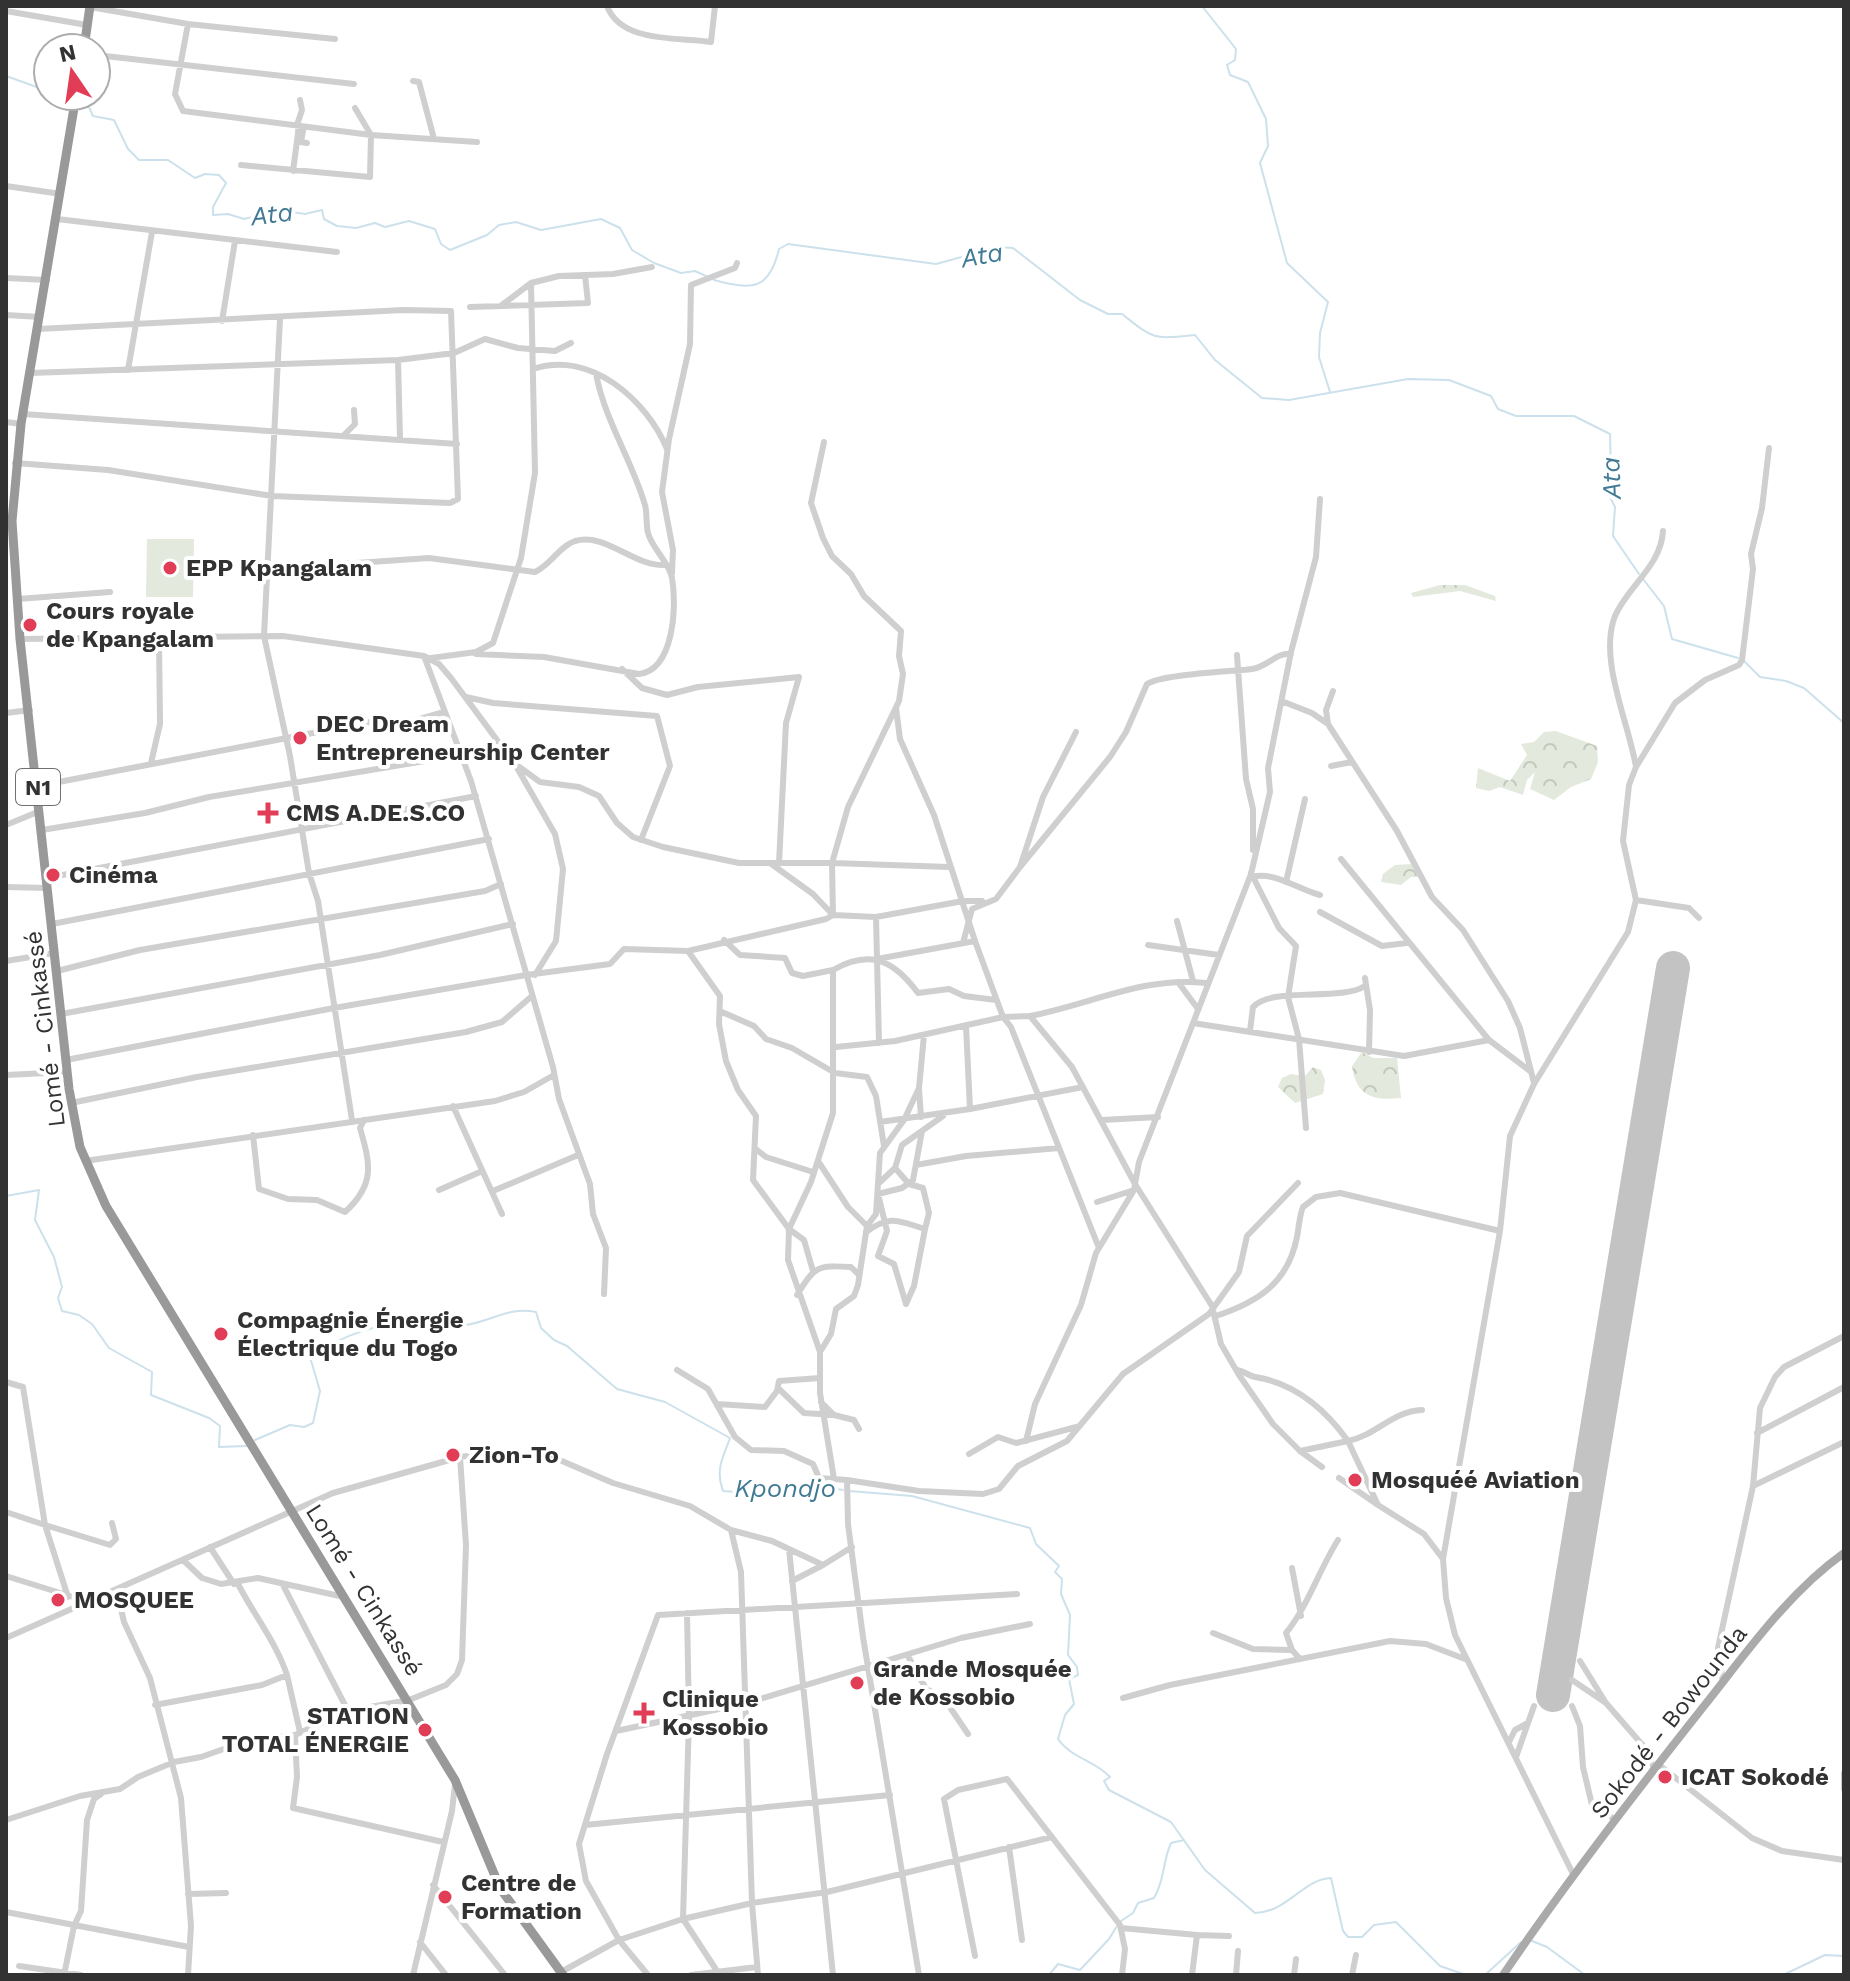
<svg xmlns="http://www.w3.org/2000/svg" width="1850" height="1981" font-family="'Work Sans',sans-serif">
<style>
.forest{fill:url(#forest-crowns)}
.green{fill:#e3e9dc}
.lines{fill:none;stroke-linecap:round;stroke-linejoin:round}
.stream{stroke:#cce1eb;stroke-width:2}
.runway{stroke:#c3c3c3;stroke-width:34}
.minor{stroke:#cfcfcf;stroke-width:6}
.major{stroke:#aaa;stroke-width:8}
.highway{stroke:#999;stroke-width:9}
.poi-dot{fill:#e13d56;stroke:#fff;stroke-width:3}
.labels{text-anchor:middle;stroke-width:8;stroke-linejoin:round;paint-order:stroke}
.shield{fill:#fff;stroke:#707070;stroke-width:2}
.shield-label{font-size:22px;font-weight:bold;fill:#323232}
.poi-label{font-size:24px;font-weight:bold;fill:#323232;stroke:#fff;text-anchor:start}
.street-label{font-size:24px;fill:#323232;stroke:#fff}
.water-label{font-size:26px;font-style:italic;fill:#417a94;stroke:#fff}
</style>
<defs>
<pattern id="forest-crowns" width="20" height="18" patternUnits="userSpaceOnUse" patternTransform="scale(2)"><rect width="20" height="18" fill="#e3e9dc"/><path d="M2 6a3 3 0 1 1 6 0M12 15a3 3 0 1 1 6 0" fill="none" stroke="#c3c8bd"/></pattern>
</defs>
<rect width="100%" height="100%" fill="#fff"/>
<path class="forest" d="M1440,585h25l30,11 1,5 -36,-10 -47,6 -2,-4z
M1556,731l41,15 1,16 -7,17 -20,8 -17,13 -24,-11 5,-17 -8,8 -4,15 -23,-8 -11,4 -13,-3 2,-20 32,13 17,-26 -6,-11 13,-2 10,-10z
M1412,864l6,13h-7l-10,8 -20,-3 2,-8 12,-9z
M1362,1052l11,6h24l4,40c-28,3 -45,-2 -49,-32z
M1313,1067l8,3 4,10 -2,14 -28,9 -17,-16 4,-9 9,-4 14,2z"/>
<path class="green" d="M147,539h47l-1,58h-47z"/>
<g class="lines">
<path class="stream" d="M1202,6l34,43 -1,11 -8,5 3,10 18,7 18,37 2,27 -8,17 27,100 41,39 -8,31 -1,24 11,35
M6,76l42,15
M80,100l9,7 4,9 21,4 14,29 11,11h29l27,18 10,-4 14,1 7,8 -13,24v8l15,-1 16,5 35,-9 26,4 17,-4 2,9 13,7 19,2 19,-5 10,4 24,-6 26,8 6,15 9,6 37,-15 12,-10 17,-3 25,8 60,-11 19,9 12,22 22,13 27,10 14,-2 13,6
M714,280c38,10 55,11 65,-31l9,-5 148,20 62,-17 15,1 67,52 28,14h14c33,26 30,25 73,21l20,25 47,38 27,2 119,-21 41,1 42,16 7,13 18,7h58l36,18 1,41 -3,18 7,14 -2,29 26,38
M1643,579l21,27 8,33 66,19
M1744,661l16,16 26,4 18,7 40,35
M6,1196l33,-6 -4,30 19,37 8,30 -4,11 4,13 17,4 13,9 17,24 43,24 -1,23 58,23 11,8 -1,21 27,-1
M255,1440l35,-15 14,2 9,-4 7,-32 -10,-34c35,-23 69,-35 111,-35 14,0 29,4 44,3 26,-3 43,-19 71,-13l5,16 13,12 13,6 50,43 48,13 65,36c-7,20 -15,31 -7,53l14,1c22,-15 79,-7 106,-2
M849,1491l63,5 118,32 6,16 23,22 -4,6 7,7 -1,15 9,21 -2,40 9,12 1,8 -9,4 5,25 -9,11 -7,24c14,20 37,21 52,38l-6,4 5,9 62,32 34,48 50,43c33,-1 48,-34 76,-35l12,53 5,6h14l12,-12 22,-3 44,44 26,9
M1121,1921l12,-8 5,-10 16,-5c11,-18 8,-35 17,-55l13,-3
M1532,1941l15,6 38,28
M1049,1975l9,-11 22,6 29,-31 8,-13
M1485,1975l36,-33
M1783,1975l42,-20 19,1"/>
<path class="runway" d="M1553,1695l120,-727"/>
<path class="minor" d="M607,6c14,37 69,31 104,36l4,-36
M90,7l98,17 147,15
M6,11l81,14
M188,24l-13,70 8,17 188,24 106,7
M96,55l258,29
M413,81l6,1 15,57
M297,125l5,-15 -2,-10
M298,130l5,1 -2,11 6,1
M241,165l129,12 1,-42 -16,-27
M293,171l6,-45
M6,186l55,8
M57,219l280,33
M6,278l41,2
M502,305l29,-22
M470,307l118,-4 -3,-28
M6,315l34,2
M280,319l-16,317 26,120 19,117 9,28 34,219
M222,321l13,-80
M398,360l2,79
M533,369c57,-19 113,30 134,80
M128,370l24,-138
M30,373l368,-13 56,-7 31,-14 33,9 37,3 16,-8
M23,414l434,30
M6,422l15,2
M344,435l11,-11 -1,-14
M824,442l-13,61 12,35 9,18 19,18 13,22 37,35 -2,25 4,18 -4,27 -51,106 -16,56 117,4
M15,463l93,7 164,26 178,7 8,-4 -7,-188 -48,-1 -365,19
M269,569l160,-11 106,14c15,-7 25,-26 40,-31 31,-9 59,26 90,24
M672,573l1,-23 -11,-58 7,-53 21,-95 1,-59 44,-17 2,-5
M18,599l92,-7
M20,639l263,-3 141,20 15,8 12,14 63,85 26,19 39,5 20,9 18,27 16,14 30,10 76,16h93l1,52 43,2 1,42 98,-18 28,76 27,-1 42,51 63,117 77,122 9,38 18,31 34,49 27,27 48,-10 30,64 46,29 19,25
M476,654l68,3 95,17c35,-4 38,-68 33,-96 -2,-14 -18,-28 -23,-42 -4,-10 -1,-20 -4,-31 -13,-45 -40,-84 -49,-131
M1237,655l9,124 7,30v41
M424,656l47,125 82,286 6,32 31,85 3,30 13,34 -2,46
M431,658l45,-6 17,-9 28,-85 14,-85 -4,-190 28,-7 54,-2 39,-7
M622,669l20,19 25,7 31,-8 101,-10 -13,46 -7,140
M466,697l27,6 164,13 13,50 -29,74
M1284,702l28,11 16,11 69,107 35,66 31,33 45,71 12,27 14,55
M896,708l4,31 34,76 41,126
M6,713l24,-3
M1328,724l-2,-14 7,-19
M151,763l9,-39 -1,-86
M516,766l39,68 8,35 -7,72 -21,34
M1331,766l21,-4
M1636,767c-7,-44 -38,-108 -21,-151 13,-30 46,-50 48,-85
M38,786l332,-64 36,1 38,-11
M6,825l34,-14
M42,830l103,-17 64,-16 252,-42
M1341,859l148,181 41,31
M1020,867l90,-110 16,-25 21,-48c16,-10 81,-12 105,-15 15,-2 25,-17 39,-15
M1251,873l28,55 17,18 -8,51 11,42 7,89
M1252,877c23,-6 47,13 68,18
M47,878l429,-82
M1286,882l19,-83
M6,887l42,1
M1636,900l53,8 10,10
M1320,912l62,34 25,-3
M876,917l87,-16h19
M1177,921l16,60
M52,924l437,-85
M724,940l16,15 45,3 7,15 11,3 30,-6
M963,943l9,-34 24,-10 24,-32 23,-70 33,-65
M1148,945l71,10
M688,951l138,-32 7,-4 -20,-21 -43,-31
M877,959l2,84
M6,961l49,-8
M57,971l83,-21 345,-59 16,-7
M1365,978l5,32 -1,42
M1178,982l20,27
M722,1012l32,14 12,13 26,9 43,25 32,4 9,19 8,50
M61,1014l319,-59 133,-31
M1030,1016c62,-12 113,-40 176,-33
M1193,1023l211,33 85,-16
M1250,1031l3,-24c19,-21 87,-5 112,-21
M836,1047l59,-6 108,-24 8,10 88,221
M66,1060l268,-52 192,-33 84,-11 14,-15 64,2 32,45 -1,28 7,37 12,29 18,26 -3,64 36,49 15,11 9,31
M6,1075l61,-3
M919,1089l2,28
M71,1103l126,-26 269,-45 36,-10 30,-26
M453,1106l49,108
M970,1109l113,-22
M1102,1120l56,-3
M880,1122l90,-13 -4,-83
M253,1135l6,54 29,10 29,1 28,12c31,-28 25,-49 15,-84l4,-8
M757,1150l9,7 47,15
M85,1161l410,-60 29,-9 30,-17
M818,1161l30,46 19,19
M916,1165l50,-9 93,-8
M895,1168l14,16 14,4 6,25 -4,16
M879,1183l16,-15 7,-23 41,-29
M439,1190l41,-18
M493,1191l85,-36
M1097,1202l37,-12
M866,1232c25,-18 32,-11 59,-3l-11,57 -8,18
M797,1295c18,-29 20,-30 54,-28l8,8
M906,1304l-12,-40 -16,-8 9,-25 -9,-37 24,-6 11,-8 9,-49
M1216,1316c42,-14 72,-33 81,-79 2,-10 2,-20 6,-30l13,-10 24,-4 160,38
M820,1352l11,-18 5,-25 18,-13 4,-11 9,-59 9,-12 4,-61 24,-33 15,-32 5,-53
M677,1370l31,19 27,48 16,13 33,1 29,13 6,14 28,2 1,44 15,113 56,338
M1237,1370c7,1 12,6 18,7 39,6 70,32 93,64 29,-6 44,-30 74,-31
M6,1382l17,5 22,138 -39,-13
M778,1388l26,25 30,2
M821,1402l13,13 20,5 5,9
M717,1404l48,3 12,-16 2,-10 41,-3
M1757,1433l87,-46
M1026,1441l9,-37 46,-99 15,-52 38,-63 5,-28 112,-288 19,-82 -2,-24 23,-116 25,-95 4,-58
M1300,1451l22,16
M969,1454l29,-17 18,6 64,-17
M1339,1478l39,27
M834,1479l-14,-86v-41l-32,-92 1,-31 22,-47 22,-69v-143c39,-22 62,-8 85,23l31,-4 15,7 32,4
M847,1480l72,11 64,3 16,-5 19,-23 49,-25 56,-67 86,-60 30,-42 8,-36 51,-53
M1753,1486l91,-44
M731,1530l10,42 11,331 6,72
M210,1547l24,37
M789,1549l44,426
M183,1560l19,18 19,6 37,-6 86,19
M1292,1568l9,48
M6,1576l80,25
M792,1581l31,-16
M238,1584c16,31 38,58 49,91
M283,1585l65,126
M117,1591l7,31 26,56 31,120 10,128 -3,49
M68,1597l-23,-72 65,20 6,-6 -4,-16
M687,1613l2,105 -6,201 34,52
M1213,1633l40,16 39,1 8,9
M6,1638l327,-145 127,-36 35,-5 60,6 58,25 77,23 41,24 41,11 51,24 29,-18
M1292,1650l-6,-17c22,-27 33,-63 52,-93
M908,1656l18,33 17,8 25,37
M1580,1661l26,42 40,46 8,20
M1572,1680l34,23
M1723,1683l-5,-35 35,-162 7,-78 15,-31 9,-10 60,-31
M1123,1698l47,-13 220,-44 36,3 39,15
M155,1705l107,-20 25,-10 13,57
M1572,1706l8,20 3,41 9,38 24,15
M616,1731l131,-28 214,-65 69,-14
M295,1735l2,42 -4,31 150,34
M1509,1742l6,-12 11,-6
M1516,1757l18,-51
M1658,1764l94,74 30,13 62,9
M1844,1773v16
M6,1820l74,-24 40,-7 18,-12 36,-15 27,-5 51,-18 43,-4 53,-24 61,-11 37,-15 11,-11 5,-14 4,-115 -6,-88
M585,1825l305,-30
M1009,1847l13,93
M1574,1876l-119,-241 -9,-37 -3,-39 57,-328 10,-95 24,-52 94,-152 8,-32 -13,-59 6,-56 7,-18 39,-64 30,-23 34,-15 3,-5 11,-91 -2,-15 11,-46 7,-60
M433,1885l72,90
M188,1894l38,-1
M6,1912l183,35
M1121,1928l76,7
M420,1942l26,33
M975,1956l-31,-157 14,-9 49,-11 113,146 5,24 -3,26
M19,1966l62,9
M561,1972l58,-32 64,-21 69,-16 75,-11 225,-55
M64,1975l10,-49 7,-15 6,-91 7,-21 7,-5
M413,1975l39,-164 3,-27
M648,1975l-29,-35 -33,-59 -7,-37 28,-90 51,-139 359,-21
M691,1975l66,-8
M1192,1975l5,-40 32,1
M1236,1975l2,-24
M1294,1975l2,-16
M1352,1975l4,-20"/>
<path class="major" d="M1503,1975c63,-93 132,-182 201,-269 43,-54 84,-113 140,-153"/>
<path class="highway" d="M84,48l6,-42
M76,96l-55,328 -9,97 8,118 49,450 11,58 26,59 349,574 45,108 63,87"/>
</g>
<g class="poi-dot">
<circle cx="170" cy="568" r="8"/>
<circle cx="30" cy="625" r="8"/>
<circle cx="300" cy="738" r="8"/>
<path d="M264 801h8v8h8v8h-8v8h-8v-8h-8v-8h8z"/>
<circle cx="53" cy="875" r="8"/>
<circle cx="221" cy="1334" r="8"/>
<circle cx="453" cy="1455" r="8"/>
<circle cx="1355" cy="1480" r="8"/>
<circle cx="58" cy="1600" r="8"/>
<circle cx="857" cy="1683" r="8"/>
<path d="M640 1701h8v8h8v8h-8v8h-8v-8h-8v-8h8z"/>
<circle cx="425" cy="1730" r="8"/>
<circle cx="1665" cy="1777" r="8"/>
<circle cx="445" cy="1897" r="8"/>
</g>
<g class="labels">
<rect class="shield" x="16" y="769" width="44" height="36" rx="6"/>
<g class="shield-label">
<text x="38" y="795">N1</text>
</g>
<g class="poi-label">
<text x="186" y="576">EPP Kpangalam</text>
<text x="46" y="619">Cours royale<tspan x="46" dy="28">de Kpangalam</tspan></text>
<text x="316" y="732">DEC Dream<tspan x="316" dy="28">Entrepreneurship Center</tspan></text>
<text x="286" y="821">CMS A.DE.S.CO</text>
<text x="69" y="883">Cinéma</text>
<text x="237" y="1328">Compagnie Énergie<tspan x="237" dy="28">Électrique du Togo</tspan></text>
<text x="469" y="1463">Zion-To</text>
<text x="1371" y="1488">Mosquéé Aviation</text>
<text x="74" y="1608">MOSQUEE</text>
<text x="873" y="1677">Grande Mosquée<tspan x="873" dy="28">de Kossobio</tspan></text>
<text x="662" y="1707">Clinique<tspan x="662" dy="28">Kossobio</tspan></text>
<text x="409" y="1724" text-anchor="end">STATION<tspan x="409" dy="28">TOTAL ÉNERGIE</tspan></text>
<text x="1681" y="1785">ICAT Sokodé</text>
<text x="461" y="1891">Centre de<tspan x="461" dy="28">Formation</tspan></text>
</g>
<g class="street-label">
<text transform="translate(45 1029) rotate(-97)" y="8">Lomé - Cinkassé</text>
<text transform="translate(364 1590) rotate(58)" y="8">Lomé - Cinkassé</text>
<text transform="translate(1669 1722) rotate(-52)" y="8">Sokodé - Bowounda</text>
</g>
<g class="water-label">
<text transform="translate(272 214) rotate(-7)" y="9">Ata</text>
<text transform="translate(982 255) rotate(-10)" y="9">Ata</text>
<text transform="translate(1611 478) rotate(-92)" y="9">Ata</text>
<text x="785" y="1497">Kpondjo</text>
</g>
</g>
<rect width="1850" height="1981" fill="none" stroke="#323232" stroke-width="16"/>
<g transform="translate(72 72) rotate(347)"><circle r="38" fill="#ffffff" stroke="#adadad" stroke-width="2"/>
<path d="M0-6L14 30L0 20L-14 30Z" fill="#e13d56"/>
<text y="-12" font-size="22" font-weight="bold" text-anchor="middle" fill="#323232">N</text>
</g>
</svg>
